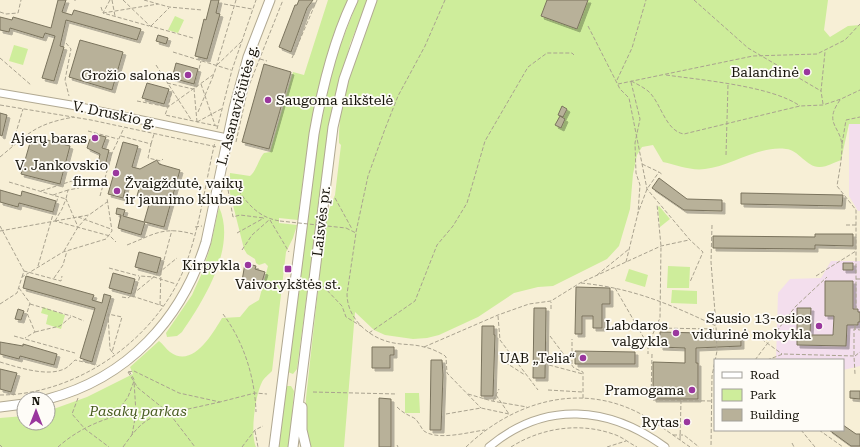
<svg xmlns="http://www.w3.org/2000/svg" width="860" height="447" font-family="'Roboto Serif',serif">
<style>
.education{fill:#f3deed}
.green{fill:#ceed9b}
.building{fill:#b8b199;stroke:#7a735d;filter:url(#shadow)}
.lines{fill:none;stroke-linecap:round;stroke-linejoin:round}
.minor-casing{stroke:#b1a992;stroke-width:9}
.major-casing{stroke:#b1a992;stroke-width:11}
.path{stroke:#a9a28f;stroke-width:1;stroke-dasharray:4 2;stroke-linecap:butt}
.minor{stroke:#fff;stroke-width:7}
.major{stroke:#fff;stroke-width:9}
.path-bridge{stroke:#a9a28f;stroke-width:1;stroke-dasharray:4 2;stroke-linecap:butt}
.poi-dot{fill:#9a379e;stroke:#fefcf7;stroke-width:1.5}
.labels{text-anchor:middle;stroke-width:3.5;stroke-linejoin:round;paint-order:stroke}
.poi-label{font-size:14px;fill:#17140b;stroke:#fefcf7;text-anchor:end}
.street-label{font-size:14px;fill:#17140b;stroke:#fefcf7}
.park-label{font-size:14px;font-style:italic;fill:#485c20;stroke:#fefcf7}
</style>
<defs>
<filter id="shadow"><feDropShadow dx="3" dy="3" stdDeviation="0" flood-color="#0004"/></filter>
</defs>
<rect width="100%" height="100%" fill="#f7efd6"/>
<path class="education" d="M849,124h11v87h-2l-9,-15z
M831,261h29v105l-17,4v-10h-67l2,-67 12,-14 31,-1z"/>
<path class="green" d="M328,0h20c-11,30 -23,59 -30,90 -9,43 -15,87 -20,130l-19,-2v5l18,2 -4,13 -7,14 -14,119c-3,3 -8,7 -10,11 -7,14 -12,52 -6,65h-256v-29l24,-2v7h24v-12l39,-14 46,-23 -3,-7 29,-26c4,3 7,8 11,11 23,17 43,-19 52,-34l18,-1 9,-11 10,-6 9,-34 -3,-3 -6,2 -3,-2 -1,-4 -8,-5 -3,-5 -15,-60 1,-16 20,3c7,-6 8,-16 14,-23l6,-1 23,-80 11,3z
M358,0h10l-18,44 -23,97 -30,228 -4,5 -5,-2v-3l33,-254 16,-61z
M377,0h451l-4,30 6,7 18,-11 12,-1v99h-11l-8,36c-6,2 -14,7 -21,7 -13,1 -21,-17 -34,-18 -26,-4 -55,17 -81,20 -14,2 -28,-4 -42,-7l-10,-17 -11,2 -5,8 -4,19 -3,35 -11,37 -12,13 -54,27 -15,1 -24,6 -36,24 -39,18 -12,3 -14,1 -28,-4 -11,-5 -19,-18 -11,135h-35l-4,-29 1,-20 20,-181 9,-22 6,-50 -2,-2c-1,-48 20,-99 38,-143z
M175,16l9,4 -6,13 -10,-3z
M14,45l14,4 -5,16 -14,-4z
M659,206l11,13 -10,8 -2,-20z
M219,207c18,40 -15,93 -37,125l-5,4 -10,1 -1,-4 26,-38 9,-20 9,-27z
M668,266l22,1 -1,21h-22z
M629,269l19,6 -3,12 -20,-6z
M672,290l25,1v13l-26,-1z
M43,307l22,8 -4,14 -15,-5 2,-9 -7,-2z
M287,386h4l3,5 -5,56h-11l7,-59z
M405,393h14l1,20h-15z"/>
<path class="building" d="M58,0h8l-4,12 10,3 2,-5 67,19 -4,11 -71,-20 -6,26 4,1 -10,34 -12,-3 13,-42 -10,-3 -2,5 -33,-10 -1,4 -9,-2v-13l12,3 1,-3 38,11z
M211,0h8l-3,13 4,1 -13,45 -12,-3 9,-37 2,1z
M299,0h14l-6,8 -16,44 -12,-5 16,-42h2z
M547,0h41l-11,29 -36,-13z
M158,35l10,3 -2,6 -10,-3z
M80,40l43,12 -11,38 -43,-13z
M176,63l22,6 -4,15 -22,-6z
M264,64l27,8 -22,77 -27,-7z
M147,83l22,6 -5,15 -22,-6z
M562,106l5,3 -4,8 -5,-2z
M0,113l7,2 -5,21 -2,-1z
M560,116l5,3 -4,9 -6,-3z
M94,134l12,3 -4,11 7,2 -4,16 -7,-2 2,-10 -13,-6 3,-9 2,1z
M32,136l38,10 -10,38 -39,-10z
M123,142l15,4 -6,21 8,2 17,-9 2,4 21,6 -16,57 -19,-5 -4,13 -23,-7 3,-13 -5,-1 1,-6 8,2 -2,6 21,6 6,-21 -13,-5 4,-14 -13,-3 -5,19 -15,-4z
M659,178l28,21 35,1v11l-38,-1 -32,-22z
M0,190l21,6 1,-5 34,10 -3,11 -34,-9 -1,4 -18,-5z
M741,193l102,2 -1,11 -101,-2z
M815,234h38v12l-38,-1v4l-102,-1v-12l102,1z
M139,252l22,6 -4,15 -22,-6z
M245,263l11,3 -1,3 10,3 -4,13 -19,-4z
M843,263h10v7h-10z
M113,273l22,6 -4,15 -22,-6z
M26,276l68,19 -2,5 10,3 2,-9 7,2 -19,66 -12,-4 15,-50 -72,-20z
M825,281h28v28h5v3h2v10h-2v3h-11l-1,21 -49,-1v-37h14l-1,27h23l1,-19h-9z
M576,287l34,1v16h-8v24h-9v-12h-11v18h-7z
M534,308h12l-1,70h-12z
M18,309l6,2 -3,9 -6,-1z
M482,326h12v9h1l-2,61h-12z
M660,332l81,2v12l-45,2v15h2v36h-45v-37l32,1v-15l-25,-1z
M0,342l23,4v-2l34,10 -3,11 -34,-9 -1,3 -19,-5z
M372,347h22v8h-4v13h-18z
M575,351l60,1v12h-60z
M431,360h11l1,15 -2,55h-11z
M0,369l17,4 -6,19 -11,-3z
M850,391h10v8l-10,-1z
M379,398l12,1v48h-12z
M843,425l13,9h4v12h-9l-22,-16h14z"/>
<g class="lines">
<g class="minor-casing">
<path id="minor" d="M0,93l71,12 156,33
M489,447c56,-47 120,-41 176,0"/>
</g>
<g class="major-casing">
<path id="major" d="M48,399c80,-21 134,-80 158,-157l28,-134 14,-51 22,-57
M0,407l24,-3
M302,407v23l4,17
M274,447l40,-313c8,-46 19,-92 39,-134
M293,447l40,-320 11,-48 28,-79"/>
</g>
<path class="path" d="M110,0l-7,13 46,13
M112,0l3,16
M123,0l27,26 43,12
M144,0l25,7 33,3
M694,0l54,48 73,43
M75,1v-1
M224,4l28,5
M101,7l2,6 55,-9
M0,12l6,2 12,-1 3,-13
M151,26l18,-18
M588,26l32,63 9,9 18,91 43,51 13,12 -13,30
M66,43l5,6 -6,31 4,16
M173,52l58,18
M0,58l31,27
M292,58l25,-58
M260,59l7,2
M156,65l36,56
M217,65l24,-23
M666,75c35,5 106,11 134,31
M617,80l15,-32 14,-48
M631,81c6,3 12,6 17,10 13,11 17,40 36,43l95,-23 21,-5 23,-1 18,-6 19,-9
M631,82l9,37 -5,24 1,30 4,12 -2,28
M167,83l26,6
M201,84l14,41
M618,84l135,-28 64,-2 28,-14 15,-16
M840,100c-17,24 1,26 2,46 0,13 -3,27 -5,40l19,24v99
M137,101l31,6 4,-16
M823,104l-2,-13 4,-39
M0,105l91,15 126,27
M198,112l16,-38
M197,122l-3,-33 7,-28
M197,122l26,-14
M217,126l-52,-11 3,-8 46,-33 22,-74
M217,129l15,-59 24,-70
M88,131l30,8
M121,136l30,8 -3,14 13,3 2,-2
M236,142l12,-54 35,-88
M151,144l3,-10
M842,144l4,-24 14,-3
M12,146l11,-37
M726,155l2,-70
M0,157c29,-24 35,-33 74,-40
M642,164l17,8
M228,176c15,20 25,41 52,45
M9,182l57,17 2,-9 11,-2
M227,184l6,33 7,-2 24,3
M41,191l37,-12
M53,195l15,-5
M100,196l12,-43 12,-25
M335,198l17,31
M78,217l33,12
M270,220l19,32
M55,221l34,-6 18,-13
M55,221l7,-12 4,-10 12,28
M712,225l-1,37 5,63
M846,225h11
M0,226l24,45
M195,227l7,-1
M346,228l10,5 -9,61c0,25 23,45 47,49 10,2 20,1 30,4 7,1 14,5 20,8l2,2 1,16 34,35
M0,231l55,-10 55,15 6,6
M356,232l12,-56 17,-47 13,-33 27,-50 20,-46
M237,233l27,-15
M127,245c28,-11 36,-19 66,-11
M242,250l10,-15 17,-15
M64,251l14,-24 10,-11
M626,262l12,-49 9,-24 12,-17 4,3
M38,266l20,-69
M109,268l30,8
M597,275l32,-26
M816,276l40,-25
M22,277l2,-6 37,10 1,-5
M54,278l9,-13 4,-14
M856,279h4
M581,283c51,5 89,21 135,43l1,25 -5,25 -1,71
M237,284l19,6
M323,286l19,20 4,11 15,9
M19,288l11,15 -3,10 8,19 -10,6
M615,288l33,57v9
M135,292l5,-16 14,1 22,7
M132,296l31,10
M122,297l6,1 33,-27 11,-41
M0,304l17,-11 5,-16 41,-25 43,-13 6,-8 -5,-33
M30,304l41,12
M160,305l1,-34 16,-13
M551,309v-7
M223,314c21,28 32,64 33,98
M498,316l2,24 38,50
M656,328l60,1
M855,329v-4
M35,332l25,-6 12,-10 12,5
M752,332l30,22
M369,333l46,-32 22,-56 16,-19 14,-23 18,-62 43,-74 19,-14h25l2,2
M14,336l61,17
M550,336l24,32 9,4v27
M648,345l12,-27 1,-72 -4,-42
M424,347l74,-32 31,-11 22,-3 29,-18 81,-37 28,-6
M112,352l-2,-3 -2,-35 14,3 -10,35 2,2
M652,354l-1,46 60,1
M854,355v-26l6,1
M855,356l5,-4
M500,359l25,16
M755,360l40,-53 32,-30
M767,360l16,-6 71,2 1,18
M0,362c17,5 49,16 66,6 3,-2 6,-5 9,-8l22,5
M572,364v-25
M549,365l34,9
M129,371l6,10
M128,372l6,-1 45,22 41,9 35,-9 12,1
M128,372l10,16 31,25 26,34
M548,390l34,2
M313,392l84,2
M468,394l24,7 35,6
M0,395c79,0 161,-59 187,-134 13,-36 19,-81 28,-119
M496,395l13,19
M78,398l-6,16 13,15 24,18
M493,401l6,-12
M397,407c5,5 9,7 15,10 6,2 8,10 12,14 14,10 45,1 61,-1
M170,413l50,-11
M446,414l35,-6 28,6
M114,416l14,-19 6,-16
M801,430l14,17
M819,430l24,17
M255,431l3,16
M132,435l4,-22 -2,-32
M673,435h11l15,12
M680,440l1,-39
M792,443l2,4
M0,445l2,2
M397,445l1,2
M58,447c29,-26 72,-40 111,-34
M123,447c13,-18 21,-30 44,-34
M242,447l13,-17 8,-4
M466,447c47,-45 113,-65 173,-34 18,10 35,23 51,34
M511,447c30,-19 68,-25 102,-13 8,2 16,9 24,13
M607,447l19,-6"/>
<use href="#minor" class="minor"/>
<use href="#major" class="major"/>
<path class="path-bridge" d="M280,221l66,7"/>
</g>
<g class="poi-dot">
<circle cx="807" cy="72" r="4"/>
<circle cx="188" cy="75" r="4"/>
<circle cx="268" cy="100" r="4"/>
<circle cx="95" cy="138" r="4"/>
<circle cx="116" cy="173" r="4"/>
<circle cx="117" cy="191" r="4"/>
<circle cx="248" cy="265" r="4"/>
<rect x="284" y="265" width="8" height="8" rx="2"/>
<circle cx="819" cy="326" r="4"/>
<circle cx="676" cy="333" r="4"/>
<circle cx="583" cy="358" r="4"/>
<circle cx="692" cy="390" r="4"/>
<circle cx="687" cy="422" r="4"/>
</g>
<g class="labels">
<g class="poi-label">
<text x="799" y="77">Balandinė</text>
<text x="180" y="80">Grožio salonas</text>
<text x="276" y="105" text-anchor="start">Saugoma aikštelė</text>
<text x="87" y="143">Ajerų baras</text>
<text x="108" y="170">V. Jankovskio<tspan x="108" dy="16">firma</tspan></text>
<text x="125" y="188" text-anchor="start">Žvaigždutė, vaikų<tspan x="125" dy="16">ir jaunimo klubas</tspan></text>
<text x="240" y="270">Kirpykla</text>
<text x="288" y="289" text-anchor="middle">Vaivorykštės st.</text>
<text x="811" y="323">Sausio 13-osios<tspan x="811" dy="16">vidurinė mokykla</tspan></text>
<text x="668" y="330">Labdaros<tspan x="668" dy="16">valgykla</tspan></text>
<text x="575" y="363">UAB „Telia“</text>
<text x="684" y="395">Pramogama</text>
<text x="679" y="427">Rytas</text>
</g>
<g class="street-label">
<text transform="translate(237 105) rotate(-75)" y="5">L. Asanavičiūtės g.</text>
<text transform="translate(114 114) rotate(12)" y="5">V. Druskio g.</text>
<text transform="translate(321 221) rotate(-83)" y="5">Laisvės pr.</text>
</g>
<g class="park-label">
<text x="138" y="416">Pasakų parkas</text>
</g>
</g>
<rect x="714" y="359" width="130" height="72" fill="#fefcf7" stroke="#a29f99"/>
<rect x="722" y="372" width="20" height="6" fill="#ffffff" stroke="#a29f99"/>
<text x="750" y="379" font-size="12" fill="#17140b">Road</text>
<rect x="722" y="389" width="20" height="12" fill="#ceed9b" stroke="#a29f99"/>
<text x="750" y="399" font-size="12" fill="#17140b">Park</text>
<rect x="722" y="409" width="20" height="12" fill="#b8b199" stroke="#a29f99"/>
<text x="750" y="419" font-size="12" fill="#17140b">Building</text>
<g transform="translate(36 411)"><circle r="19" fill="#fefcf7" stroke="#a29f99"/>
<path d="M0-3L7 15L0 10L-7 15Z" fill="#9a379e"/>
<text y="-6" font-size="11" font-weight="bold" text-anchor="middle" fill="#17140b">N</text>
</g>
</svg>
